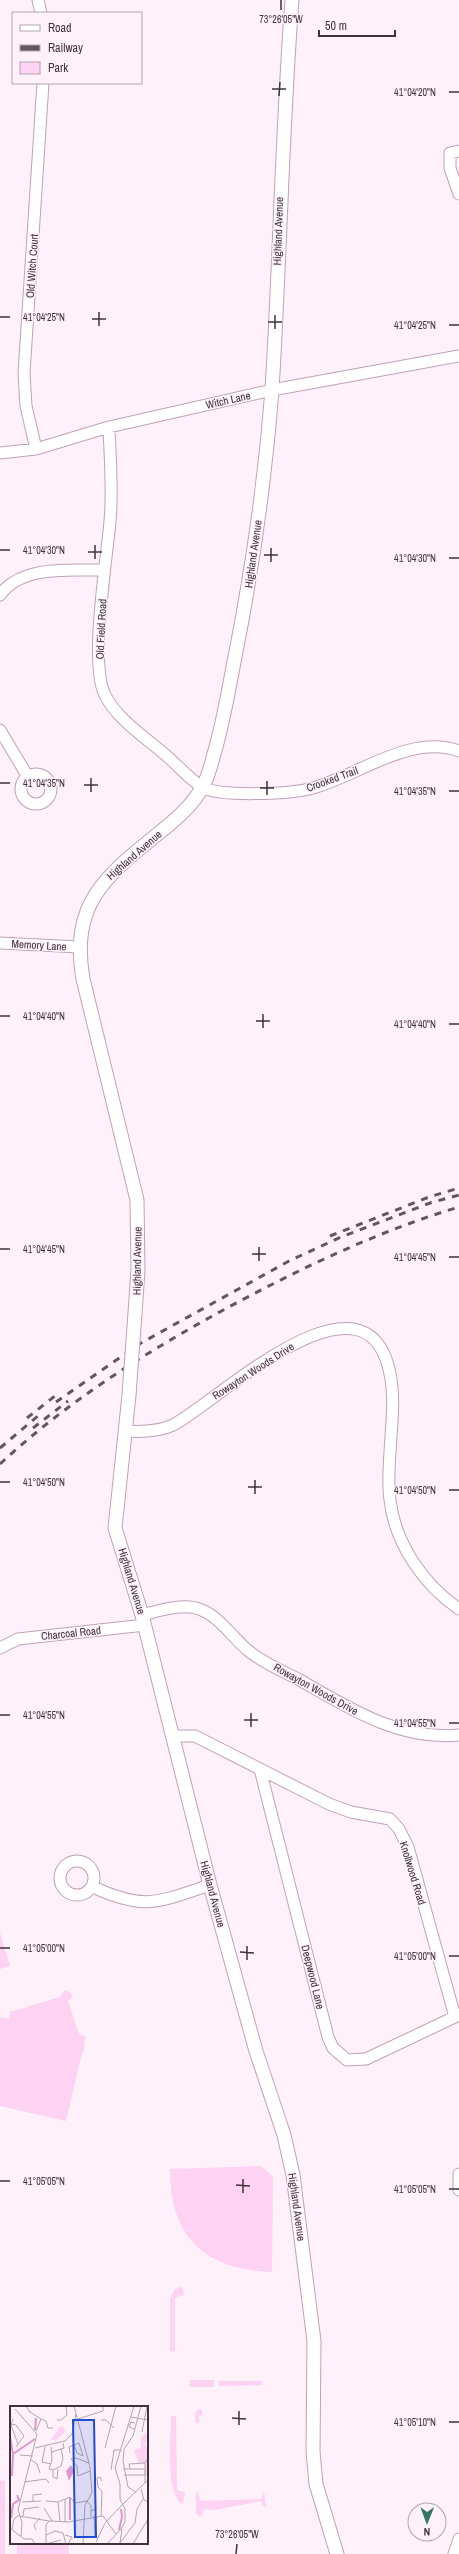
<svg xmlns="http://www.w3.org/2000/svg" width="459" height="2554" font-family="'Archivo Narrow',sans-serif">
<style>
.green{fill:#fdd2f2}
.lines{fill:none;stroke-linecap:round;stroke-linejoin:round}
.minor-casing{stroke:#c0a1b8;stroke-width:13}
.tertiary-casing{stroke:#c0a1b8;stroke-width:15}
.minor{stroke:#fff;stroke-width:11}
.tertiary{stroke:#fff;stroke-width:13}
.rail{stroke:#62565f;stroke-width:3;stroke-dasharray:7 7;stroke-linecap:butt}
.tertiary-bridge-casing{stroke:#c0a1b8;stroke-width:15;stroke-linecap:butt}
.tertiary-bridge{stroke:#fff;stroke-width:13}
.ticks{fill:none;stroke:#3e323b;stroke-width:1.5}
.labels{text-anchor:middle;stroke-width:3;stroke-linejoin:round;paint-order:stroke}
.street-label{font-size:11px;fill:#3e323b;stroke:#fef1fa}
.inset-river{fill:none;stroke:#de96cd;stroke-width:2}
.inset-road{fill:none;stroke:#b1a5ae;stroke-width:1}
.view{fill:#1d4ed8;fill-opacity:0.15;stroke:#1d4ed8;stroke-width:2}
.inset-edge{fill:none;stroke:#3e323b;stroke-width:2}
.ticks-label{font-size:10px;text-anchor:middle;fill:#3e323b;stroke:#fef1fa;stroke-width:3;stroke-linejoin:round;paint-order:stroke}
</style>
<rect width="100%" height="100%" fill="#fef1fa"/>
<path class="green" d="M0,1933l10,33 -10,3z
M65,1990l6,3 1,4 -4,4 11,33 6,2 -1,15 -2,2 -16,68 -66,-15v-89l9,2 1,-7 50,-15z
M261,2166l12,11 -1,95c-68,-3 -102,-34 -102,-103z
M181,2287l2,1 1,7 -9,3v53l-5,1v-53l5,-10z
M190,2380h24v7h-24z
M219,2381h43v4l-43,1z
M197,2410l4,-1 2,5 -4,2v6l-3,2 -1,-10z
M171,2416h5l1,74 8,2 -2,12 -3,-1c-15,-19 -9,-63 -9,-87z
M0,2481h5v73h-5z
M198,2491l2,10 61,-2 3,-8 2,16h-3l-2,-6 -46,9 -10,-1 -5,8 -4,-4v-19z
M17,2543h52v11h-52z"/>
<g class="lines">
<g class="minor-casing">
<path id="minor" d="M38,0l3,13
M459,151l-9,2v15l9,26
M109,427c1,31 4,63 1,94 -3,38 -21,143 -5,174 12,25 43,44 64,63 10,9 21,21 33,29 16,10 87,7 107,2 46,-11 100,-56 150,-38
M36,449l-10,-43 -2,-33 19,-290
M0,453l36,-4 73,-22 163,-37 187,-34
M0,595c22,-31 71,-24 104,-25
M0,730l28,47
M21 789a15 15 0 1 1 30 0a15 15 0 1 1-30 0Z
M0,943l79,4
M125,1431c16,1 33,1 48,-6 41,-21 180,-156 213,-66 9,25 7,52 5,77 -1,21 -4,43 -1,64 5,44 34,85 69,109
M142,1615c16,-4 41,-12 57,-6 21,7 34,30 51,43 14,11 32,19 48,27 49,28 101,62 161,56
M0,1648l18,-9 127,-14
M174,1736h21l134,68 22,8 39,7 9,10 9,18 47,170
M260,1769l68,268 5,11 14,12 19,-1 93,-44
M60 1878a17 17 0 1 1 34 0a17 17 0 1 1-34 0Z
M93,1887c52,24 65,15 117,-2
M459,2174v16
M454,2554l5,-15"/>
</g>
<g class="tertiary-casing">
<path id="tertiary" d="M135,1313l3,-43 -1,-70 -54,-221c-13,-75 22,-103 76,-146 16,-13 33,-27 43,-45 6,-10 9,-23 12,-34 9,-30 14,-61 20,-92 18,-90 31,-181 38,-272 8,-130 10,-260 20,-390
M129,1395l-14,133 27,87 68,270 46,166 28,84 9,40 21,166 -1,110 3,33 21,70"/>
</g>
<use href="#minor" class="minor"/>
<use href="#tertiary" class="tertiary"/>
<path class="rail" d="M330,1236l99,-39 30,-9
M56,1402l85,-59 148,-82 52,-24 89,-34 29,-8
M27,1418l33,-26
M33,1428l35,-27
M0,1448l38,-32
M0,1464c71,-66 154,-117 240,-163 70,-37 142,-71 219,-94"/>
<g class="tertiary-bridge-casing">
<path id="tertiary-bridge" d="M129,1395l6,-82"/>
</g>
<use href="#tertiary-bridge" class="tertiary-bridge"/>
</g>
<path class="ticks" d="M281,10v-10M272,89h14M449,92h10M279,96l1,-14M0,317h10M92,319h14M268,322h14M449,325h10M99,326v-14M275,329v-14M0,550h10M88,552h14M264,555h14M449,558h10M95,559v-14M271,562v-14M0,783h10M84,785h14M260,788h14M449,791h10M91,792v-14M267,795v-14M0,1016h10M256,1021h14M449,1024h10M263,1028v-14M0,1249h10M252,1254h14M449,1257h10M259,1261v-14M0,1482h10M248,1487h14M449,1490h10M255,1494v-14M0,1715h10M244,1720h14M449,1723h10M251,1727v-14M0,1948h10M240,1952l14,1M449,1956h10M247,1960v-14M0,2181h10M236,2185l14,1M449,2189h10M243,2193v-14M232,2418l14,1M449,2422h10M239,2425v-14M236,2554l1,-10"/>
<g class="labels">
<g class="street-label">
<text transform="translate(278 231) rotate(-88)" y="4">Highland Avenue</text>
<text transform="translate(32 266) rotate(-86)" y="4">Old Witch Court</text>
<text transform="translate(228 400) rotate(-13)" y="4">Witch Lane</text>
<text transform="translate(253 554) rotate(-82)" y="4">Highland Avenue</text>
<text transform="translate(101 629) rotate(-87)" y="4">Old Field Road</text>
<text transform="translate(332 779) rotate(-20)" y="4">Crooked Trail</text>
<text transform="translate(134 855) rotate(-41)" y="4">Highland Avenue</text>
<text transform="translate(39 945) rotate(3)" y="4">Memory Lane</text>
<text transform="translate(137 1261) rotate(-89)" y="4">Highland Avenue</text>
<text transform="translate(253 1371) rotate(-33)" y="4">Rowayton Woods Drive</text>
<text transform="translate(132 1581) rotate(73)" y="4">Highland Avenue</text>
<text transform="translate(71 1633) rotate(-6)" y="4">Charcoal Road</text>
<text transform="translate(316 1689) rotate(29)" y="4">Rowayton Woods Drive</text>
<text transform="translate(413 1873) rotate(73)" y="4">Knollwood Road</text>
<text transform="translate(213 1894) rotate(75)" y="4">Highland Avenue</text>
<text transform="translate(313 1977) rotate(76)" y="4">Deepwood Lane</text>
<text transform="translate(297 2207) rotate(82)" y="4">Highland Avenue</text>
</g>
</g>
<g transform="translate(10 2406)">
<rect width="138" height="138" fill="#fef1fa"/>
<path d="M50,20l4,1 1,5 -9,8v5l-1,-5h-4zM135,27l3,4 -3,9 3,2v28l-4,-1 2,-12h-7l-5,-12 7,-3v-10z" fill="#fdd2f2"/>
<path d="M61,59l3,6 -5,10 -3,-10z" fill="#de96cd"/>
<path class="inset-river" d="M25,24l1,-12M0,31l3,17M2,70l1,-22 22,-15M60,92v22M1,112l2,-14 6,-4 -2,-5M109,124l3,-13 -1,-8"/>
<path class="inset-road" d="M16,0l4,6 11,7M64,0l16,61 2,26 -7,12 -2,39M5,3l22,25 -19,76 4,12 -1,14M121,11l17,3M3,13l-2,6 7,19M31,13l5,2 2,7h5M68,13l25,-8v-5M47,14h4l6,-5 -1,-9M91,14h5l8,8M0,18l6,1 8,11 -8,11M124,23l-5,-2 2,-5 4,1M26,25l5,-12M132,26l5,-26M64,39l3,8 6,3M35,41l-3,15 9,2M41,41l1,13 -3,9 4,1 8,-4 2,-8 -2,-9M25,42l30,-7 7,-7 4,-20M95,42l11,-42M42,46l12,-4 -1,-5M60,47l-1,-6 10,-4 4,13M10,49l13,1M21,54l6,4 3,9M79,57l-13,-5 -5,1 6,7 1,10 12,-5M113,63h22M120,63l-1,-5 16,-1M43,64v7l4,2 1,-10M101,64l3,-20h7M114,69h21M14,76l22,-3 3,4M135,77v-20l3,-5M131,83l3,11 4,2M126,86l-8,-5 -5,-26 1,-12 9,-13 8,-30M55,93v23M23,95v-6l9,-1M36,95l12,1 12,-5 5,6 12,-2 4,5v11M12,96l19,-1M48,96l2,19M113,98l25,-24M34,102l8,13M81,105l5,-2 -1,-8M9,110l30,5M13,110l1,-7 15,-2M84,110l1,20 3,3M91,110l1,-24 -4,-5 -1,-9 3,-1 2,4M0,122l14,11h8l3,5M2,123l2,-10 5,-4M26,124l-2,-5 6,-7M36,129l9,-4 8,2 3,11M55,129l7,2 -4,7M86,136l9,-19 18,-19M110,137l15,-20 2,-14 6,-10M110,137l2,-14M36,138v-19l3,-4 19,1 35,-6 13,18M36,138l15,-4M97,138l14,-15 4,-7v-13l-5,-10v-15l-5,-16 19,-62M123,138l15,-25"/>
<path class="view" d="M63,14h21l2,117h-21z"/>
<rect width="138" height="138" class="inset-edge"/>
</g>
<g class="ticks-label">
<text x="281" y="23">73°26'05"W</text>
<text x="415" y="96">41°04'20"N</text>
<text x="44" y="321">41°04'25"N</text>
<text x="415" y="329">41°04'25"N</text>
<text x="44" y="554">41°04'30"N</text>
<text x="415" y="562">41°04'30"N</text>
<text x="44" y="787">41°04'35"N</text>
<text x="415" y="795">41°04'35"N</text>
<text x="44" y="1020">41°04'40"N</text>
<text x="415" y="1028">41°04'40"N</text>
<text x="44" y="1253">41°04'45"N</text>
<text x="415" y="1261">41°04'45"N</text>
<text x="44" y="1486">41°04'50"N</text>
<text x="415" y="1494">41°04'50"N</text>
<text x="44" y="1719">41°04'55"N</text>
<text x="415" y="1727">41°04'55"N</text>
<text x="44" y="1952">41°05'00"N</text>
<text x="415" y="1960">41°05'00"N</text>
<text x="44" y="2185">41°05'05"N</text>
<text x="415" y="2193">41°05'05"N</text>
<text x="415" y="2426">41°05'10"N</text>
<text x="237" y="2538">73°26'05"W</text>
</g>
<rect x="12" y="12" width="130" height="72" fill="#fef1fa" stroke="#b1a5ae"/>
<rect x="20" y="25" width="20" height="6" fill="#ffffff" stroke="#b1a5ae"/>
<text x="48" y="32" font-size="12" fill="#3e323b">Road</text>
<rect x="20" y="45" width="20" height="6" fill="#62565f" stroke="#b1a5ae"/>
<text x="48" y="52" font-size="12" fill="#3e323b">Railway</text>
<rect x="20" y="62" width="20" height="12" fill="#fdd2f2" stroke="#b1a5ae"/>
<text x="48" y="72" font-size="12" fill="#3e323b">Park</text>
<g transform="translate(427 2522) rotate(181)"><circle r="19" fill="#fef1fa" stroke="#b1a5ae"/>
<path d="M0-3L7 15L0 10L-7 15Z" fill="#347666"/>
<text y="-6" font-size="11" font-weight="bold" text-anchor="middle" fill="#3e323b">N</text>
</g>
<path d="M319 30v6h76v-6" fill="none" stroke="#3e323b" stroke-width="2"/>
<text x="325" y="30" font-size="12" fill="#3e323b" stroke="#fef1fa" stroke-width="3" paint-order="stroke">50 m</text>
</svg>
